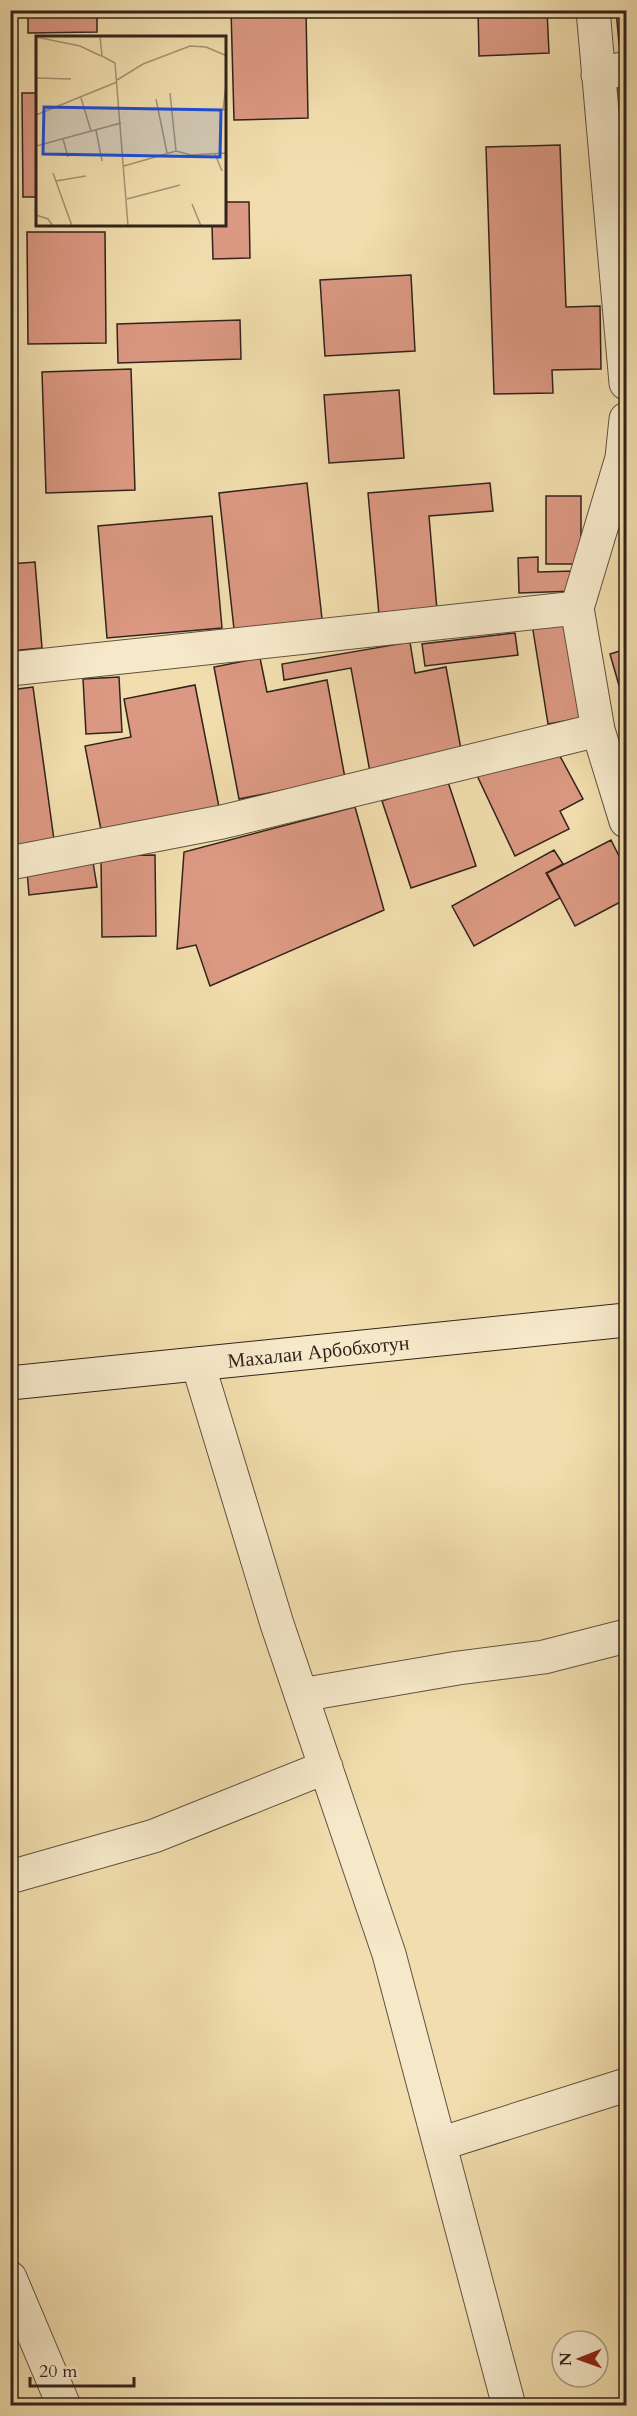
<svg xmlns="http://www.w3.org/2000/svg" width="637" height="2416" font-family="Cardo,serif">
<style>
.building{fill:#db9882;stroke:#32231b;stroke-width:1.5}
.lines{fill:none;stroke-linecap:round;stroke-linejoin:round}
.street-casing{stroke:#625240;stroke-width:35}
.secondary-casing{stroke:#32231b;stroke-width:35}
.street{stroke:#f6e9ca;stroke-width:33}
.secondary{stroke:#f6e9ca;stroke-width:33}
.labels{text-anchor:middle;stroke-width:6;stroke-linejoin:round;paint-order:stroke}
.street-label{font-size:20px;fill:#32231b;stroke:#f6e9ca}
.inset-road{fill:none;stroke:#a59373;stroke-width:1.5}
.view{fill:#1d4ed8;fill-opacity:0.15;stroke:#1d4ed8;stroke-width:3}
.inset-edge{fill:none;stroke:#32231b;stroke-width:3}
</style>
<rect width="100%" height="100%" fill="#f1ddad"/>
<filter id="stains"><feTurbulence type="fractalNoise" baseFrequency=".00333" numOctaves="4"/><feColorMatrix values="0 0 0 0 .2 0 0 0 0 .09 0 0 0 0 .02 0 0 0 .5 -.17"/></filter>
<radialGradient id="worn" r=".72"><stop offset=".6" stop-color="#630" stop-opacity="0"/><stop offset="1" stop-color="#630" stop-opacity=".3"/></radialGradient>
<path class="building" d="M28,10h69v22l-69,1z
M231,10h75l2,108 -74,2z
M478,10h69l2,43 -70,3z
M616,10h10v33l-7,1z
M617,76h9v38h-9z
M22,93h16v104h-15z
M626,137v44l-5,-43z
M560,145l6,162 34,-1 1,63 -49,1 1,23 -59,1 -8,-247z
M225,202h24l1,56 -37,1 -1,-34h13z
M27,232h78l1,111 -78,1z
M411,275l4,76 -90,5 -5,-76z
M240,320l1,39 -123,4 -1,-39z
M131,369l4,121 -89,3 -4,-121z
M399,390l5,68 -75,5 -5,-68z
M307,483l15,136 -88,10 -15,-136z
M490,483l3,28 -64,5 8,94 -58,5 -11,-122z
M546,496h35v68h-35z
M212,516l10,112 -115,10 -9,-112z
M622,550h4v79h-4z
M538,557v15l36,-1 1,20 -56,2 -1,-35z
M35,562l7,86 -32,3v-87z
M566,619l15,99 -33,6 -16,-100z
M515,633l3,22 -93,11 -3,-22z
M410,642l5,31 31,-6 16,88 -92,17 -19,-104 -67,12 -2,-16z
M626,649v61l-16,-56z
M260,658l7,34 60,-12 18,98 -106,21 -25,-132z
M119,677l3,55 -36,2 -3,-55z
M195,685l25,127 -118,23 -17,-89 46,-9 -7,-38z
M33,687l22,160 -45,6v-163z
M554,745l29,54 -23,12 9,18 -54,27 -42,-89z
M447,779l29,87 -65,22 -29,-87z
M355,807l29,103 -174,76 -14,-41 -19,4 7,-97z
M611,840l15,30v29l-51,27 -28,-53z
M554,850l9,14 -17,9 14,25 -86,48 -22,-40z
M155,855l1,81 -54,1 -1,-81z
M93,862l4,25 -68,8 -2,-24z"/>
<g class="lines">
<g class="street-casing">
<path id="street" d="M593,10l33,373
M598,75l28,-7
M626,419l-4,39 -45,150 21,122 28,91
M10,669l567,-61
M10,863l212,-41 376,-92
M198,1364l79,260 112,330 120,452
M301,1695l157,-27 86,-11 82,-21
M10,1877l144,-41 172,-69
M440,2144l186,-59
M10,2278l54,128"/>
</g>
<g class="secondary-casing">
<g id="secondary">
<path id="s1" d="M10,1383l616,-63"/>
</g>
</g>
<use href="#street" class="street"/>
<use href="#secondary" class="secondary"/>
</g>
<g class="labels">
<g class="street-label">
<text dy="7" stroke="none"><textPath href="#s1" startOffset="310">Махалаи Арбобхотун</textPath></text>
</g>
</g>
<g transform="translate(36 36)">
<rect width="190" height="190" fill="#f1ddad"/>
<path class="inset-road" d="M64,0l2,20 13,7 13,163M0,1l44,9 21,10M0,42l35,1M81,44l26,-16 47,-18 16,1 21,9M134,57l6,58M45,62l10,33M120,63l11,54M152,74h39M187,74l3,-25M0,79l81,-33M60,94l6,31M27,103l5,18M0,110l85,-23M179,118l7,17M88,130l52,-15 15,4 36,-2M17,137l19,53M20,145l30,-5M91,163l53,-14M156,168l9,22M0,179l12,4 5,7"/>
<path class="view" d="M8,71l177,3 -1,47 -177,-3z"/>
<rect width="190" height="190" class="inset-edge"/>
</g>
<rect width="637" height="2416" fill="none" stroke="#f1ddad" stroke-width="36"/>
<rect x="12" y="12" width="613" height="2392" fill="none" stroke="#32231b" stroke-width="3"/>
<rect x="18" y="18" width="601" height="2380" fill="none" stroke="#32231b" stroke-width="1.5"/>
<g transform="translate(580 2359) rotate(269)"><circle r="28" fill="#f6e9ca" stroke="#a89a84" stroke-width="1.5"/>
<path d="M0-4.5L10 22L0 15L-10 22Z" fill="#8f2418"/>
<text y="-9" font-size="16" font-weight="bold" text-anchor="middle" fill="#32231b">N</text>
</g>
<path d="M30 2377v9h104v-9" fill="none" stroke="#32231b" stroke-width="3"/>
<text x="39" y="2377" font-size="18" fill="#32231b" stroke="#f6e9ca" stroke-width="4.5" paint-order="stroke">20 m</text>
<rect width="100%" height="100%" filter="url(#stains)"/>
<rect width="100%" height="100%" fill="url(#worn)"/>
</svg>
